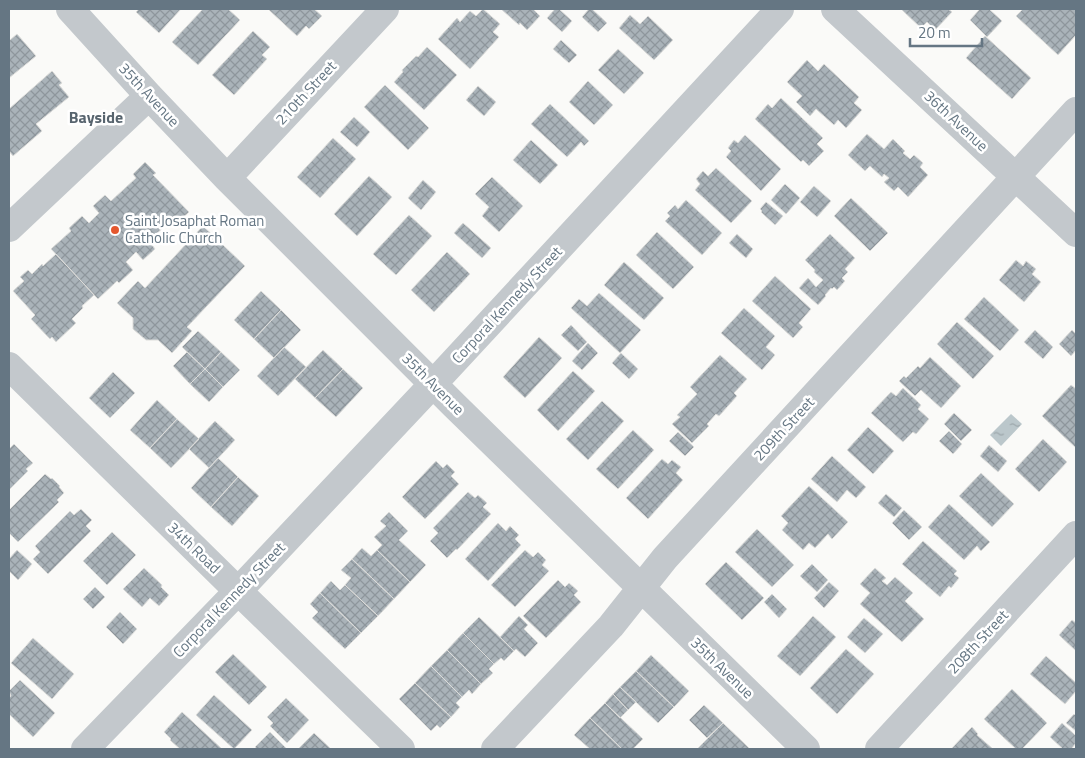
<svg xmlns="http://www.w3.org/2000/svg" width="1085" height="758" font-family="'Titillium Web',sans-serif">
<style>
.water{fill:url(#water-ripples)}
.building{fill:url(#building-cross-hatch);stroke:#dcdcda}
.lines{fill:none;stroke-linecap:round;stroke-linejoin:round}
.minor{stroke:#c3c8cc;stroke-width:28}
.poi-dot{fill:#e4572e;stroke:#fff;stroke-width:2}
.labels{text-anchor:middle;stroke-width:5;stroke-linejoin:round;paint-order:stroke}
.street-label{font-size:15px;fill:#657683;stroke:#fff}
.poi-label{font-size:15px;fill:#657683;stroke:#fff;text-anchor:start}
.neighbourhood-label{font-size:16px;font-weight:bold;fill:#57646e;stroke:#fff}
</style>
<defs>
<pattern id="water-ripples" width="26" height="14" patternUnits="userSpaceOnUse" patternTransform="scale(1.25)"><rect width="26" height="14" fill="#bbc7cb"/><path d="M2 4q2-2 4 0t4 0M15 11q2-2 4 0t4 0" fill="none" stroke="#9ca6aa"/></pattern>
<pattern id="building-cross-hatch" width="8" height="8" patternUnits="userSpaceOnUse" patternTransform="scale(1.25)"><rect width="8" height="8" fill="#aab3b9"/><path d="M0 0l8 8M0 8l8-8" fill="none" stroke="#8e969c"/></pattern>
</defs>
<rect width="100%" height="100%" fill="#fafaf8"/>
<path class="water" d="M1011,414l11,10 -21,22 -11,-11z"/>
<path class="building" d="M139,9h42l-22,24 -23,-21z
M203,9h25l12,11 -42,45 -26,-23z
M268,9h46l8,7 -13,13 -3,-3 -9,10z
M483,9l17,15 -7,8 6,5 -29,32 -32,-30 19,-21 3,4 10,-11 6,5z
M501,9h32l7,7 -13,14 -7,-7 -1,2z
M555,9h4l13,12 -10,11 -15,-14z
M589,9h3l15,14 -9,9 -16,-15z
M901,9h47l4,3 -17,18 -8,-8 -6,6z
M980,9h9l13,12 -15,16 -17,-17z
M1023,9h51l2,2v24l-18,20 -42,-39z
M630,15l10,9 8,-8 25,24 -19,20 -35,-32z
M253,31l17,16 -8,8 5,4 -33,36 -22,-20z
M17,34l19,22 -27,22v-37z
M985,36l46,42 -19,21 -46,-41z
M561,40l16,15 -8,8 -16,-14z
M427,47l30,28 -33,35 -30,-28 9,-10 -1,-2 14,-14 2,1z
M618,49l26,24 -20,21 -26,-24z
M807,60l11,11 6,-7 35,33 -5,6 8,7 -16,18 -8,-8 -4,5 -18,-16 -6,7 -14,-14 6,-6 -15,-14z
M52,71l10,12 -3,2 10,12 -33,27 6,7 -29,25 -4,-5v-42z
M588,81l25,24 -19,20 -25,-23z
M385,85l44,43 -21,22 -44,-43z
M478,86l18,16 -12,14 -18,-16z
M781,98l42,40 -6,6 7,7 -15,15 -6,-6 -2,2 -46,-43 13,-15 4,4z
M550,104l39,37 -5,5 -3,-4 -14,15 -36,-33z
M354,117l16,15 -13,15 -17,-15z
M867,134l17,15 9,-10 12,12 -2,2 7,6 4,-4 9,8 -3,4 8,8 -20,22 -10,-10 -4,4 -10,-9 5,-4 -5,-4 -2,3 -12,-11 -5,5 -17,-16z
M745,135l36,34 -20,22 -35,-34 5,-6 -3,-3 6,-8 4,3z
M333,138l23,21 -36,39 -23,-21z
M531,140l27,25 -18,19 -27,-24z
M145,162l11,11 -3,2 36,37 -11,10 -4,-5 -25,24 6,8 -12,11 -7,-8 -10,10 7,8 -14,13 -2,-2 -19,18 -47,-50 20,-18 -2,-3 13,-12 7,7 10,-10 -6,-7 12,-11 6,6 25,-23 -3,-4z
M716,168l36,33 -21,22 -36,-33 5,-6 -4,-5 7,-8 5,5z
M369,176l23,21 -35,39 -23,-22z
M492,177l31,29 -24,26 -17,-16 7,-9 -14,-13z
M423,180l13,12 -15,18 -13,-12z
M785,184l15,14 -14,16 -15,-14z
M814,186l17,15 -14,16 -17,-15z
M851,198l37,35 -18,18 -36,-35z
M686,200l36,33 -20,22 -37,-34 5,-5 -3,-3 8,-8 3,4z
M766,202l17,14 -8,9 -14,-13 1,-1 -2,-2z
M409,215l23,21 -36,39 -23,-21z
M463,223l28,25 -9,10 -28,-25z
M203,226l42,40 -58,61 5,4 -20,22 -14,-13h-12l-13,-11v-11l-16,-15 21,-22 7,7z
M657,232l37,35 -21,22 -37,-34z
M737,234l16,15 -7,9 -17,-15z
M830,234l25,24 -10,11 3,3 -6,6 3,3 -8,9 -3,-3 -2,2 -1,-1 -6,7 1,1 -8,9 -19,-17 9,-10 8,9 7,-7 -9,-8 1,-2 -10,-10z
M447,252l23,22 -36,38 -23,-22z
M56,254l38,41 -12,11 1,2 -11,11 4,4 -20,19 -4,-5 -2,2 -19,-20 4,-4 -22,-24 11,-10 -4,-4 8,-7 4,4 10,-10 1,2z
M1016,260l7,6 3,-5 10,8 -4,5 9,8 -17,20 -25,-22z
M624,262l40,36 -20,22 -40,-35z
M775,276l36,33 -12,14 4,4 -10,11 -41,-37z
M261,291l20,19 -27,29 -20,-19z
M599,293l42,37 -21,23 -49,-45 8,-9 8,7z
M984,297l35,33 -19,21 -36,-32z
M744,308l31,28 -9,11 9,8 -13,15 -41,-37z
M281,310l20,20 -27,28 -20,-19z
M957,322l37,34 -21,23 -36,-35z
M571,325l16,17 -9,9 -17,-16z
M1035,330l18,17 -10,12 -19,-17z
M1072,330l4,4v16l-5,6 -12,-12z
M198,331l23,21 -16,17 -23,-22z
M539,337l23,21 -37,40 -22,-21z
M588,343l10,10 -16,17 -10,-9z
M284,347l22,20 -28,29 -21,-20z
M323,350l20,19 -28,29 -20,-19z
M187,352l18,17 -15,15 -17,-18z
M221,352l19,18 -17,17 -18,-18z
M621,353l17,16 -9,10 -17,-16z
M720,355l27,24 -13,14 3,3 -18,20 -3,-2 -9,10 2,2 -17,17 -20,-19 8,-7 -3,-2 20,-21 -7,-7z
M930,357l31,29 -20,22 -20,-18 -6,6 -16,-15 5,-5 2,2 12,-12 2,2z
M205,369l18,18 -14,15 -19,-18z
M343,369l20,19 -27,29 -21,-19z
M573,371l22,20 -37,40 -21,-21z
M113,372l22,21 -25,25 -21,-20z
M1071,385l5,4v59l-34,-32z
M903,388l18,17 -3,4 11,10 -13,15 -3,-2 -10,10 -32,-29 20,-21 5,4z
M157,400l20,19 -27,29 -20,-18z
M602,401l22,20 -36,39 -22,-21z
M954,413l18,17 -11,11 -17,-17z
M177,419l22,20 -28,29 -21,-20z
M215,421l20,19 -26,28 -20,-19z
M868,427l26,24 -21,23 -26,-24z
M633,430l21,20 -36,39 -22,-20z
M949,431l13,13 -9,10 -14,-13z
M678,432l16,15 -9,9 -16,-15z
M1043,439l24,23 -28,30 -24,-23z
M14,444l19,19 -7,6 2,2 -19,19v-41z
M989,445l18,16 -9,11 -18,-16z
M832,456l34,31 -10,11 -9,-8 -10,12 -26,-23z
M218,458l20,19 -27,30 -20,-19z
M662,459l6,5 4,-4 9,7 -5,6 7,7 -35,39 -22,-21z
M436,461l7,7 4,-4 8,8 -4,4 8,8 -34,35 -23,-22z
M981,473l33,31 -22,23 -33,-31z
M45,474l6,5 1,-1 8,8 -1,1 5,6 -7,7 2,2 -41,40 -9,-9v-23z
M238,477l21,19 -27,30 -21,-19z
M809,486l39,36 -16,17 -4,-5 -13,14 -6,-5 -6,7 -21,-20 6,-7 -7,-7z
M468,492l7,6 3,-3 9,8 -4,4 8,7 -34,36 -1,-1 -9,9 -17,-17 8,-8 -5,-5z
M886,494l16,14 -8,9 -16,-14z
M949,504l41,38 -9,9 -4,-5 -13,14 -36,-33z
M81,509l11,11 -6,6 5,5 -43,43 -15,-15 7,-7 -5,-6 35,-35 4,4z
M904,510l18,17 -13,13 -17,-17z
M389,512l19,19 -9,9 27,25 -16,17 -33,-32 5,-5 -8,-8 12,-11 -6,-5z
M498,523l8,8 4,-5 9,9 -4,4 6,6 -33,36 -23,-22z
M757,529l37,36 -22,22 -37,-35z
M112,532l24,23 -29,30 -24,-24z
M923,541l34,30 -3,3 5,4 -8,10 -2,-2 -9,11 -38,-33z
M362,548l9,8 6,-6 33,32 -16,17 -42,-40z
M17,550l15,14 -14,16 -9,-9v-12z
M525,550l8,7 5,-5 8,8 -4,5 7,6 -34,36 -24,-22z
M352,559l42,40 -16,17 -33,-31 6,-7 -10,-8z
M726,562l38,36 -22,22 -37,-36z
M812,564l16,16 -11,12 -17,-16z
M144,568l18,17 -1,2 8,8 -10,11 -9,-8 -8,9 -19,-18z
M875,568l11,10 -4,3 5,4 8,-8 18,16 -8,8 19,18 -22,23 -42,-38 10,-11 -10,-9z
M558,580l7,7 4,-4 9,8 -4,4 7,7 -35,36 -23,-22z
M331,581l9,9 5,-5 33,31 -17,17 -41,-40z
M829,582l10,9 -15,17 -10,-10z
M95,587l10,10 -12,12 -10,-10z
M320,593l41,40 -16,16 -33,-31 6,-6 -8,-8z
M772,594l15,15 -8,9 -15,-16z
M120,612l17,17 -14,15 -17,-17z
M519,616l9,9 -4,4 14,14 -13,14 -9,-8 -2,2 -14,-14z
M813,616l23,21 -36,39 -23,-20z
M479,617l35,34 -10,10 -3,-3 -7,6 -31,-31z
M864,618l19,16 -18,19 -18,-16z
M1072,620l4,3v28l-17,-16z
M463,633l31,31 -5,5 4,4 -12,11 -34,-34z
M33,638l41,36 -22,25 -41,-36z
M846,649l28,25 -37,40 -27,-26z
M447,650l34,34 -9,10 -3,-4 -7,7 -31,-31z
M233,654l34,33 -18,18 -34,-33z
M651,655l38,36 -15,16 -38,-36z
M1046,656l30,27v8l-11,13 -35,-30z
M431,666l31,31 -6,6 4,4 -9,10 -36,-34z
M636,671l38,36 -16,16 -38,-36z
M20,680l35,33 -22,24 -24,-23v-16l2,-2 -2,-5z
M415,683l36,34 -11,11 -3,-3 -6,6 -32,-32z
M620,687l16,15 -8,8 -15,-16z
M1012,689l35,34 -25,26h-6l-32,-30z
M613,694l15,16 -8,8 -15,-15z
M214,695l38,35 -18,19 -38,-34z
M286,698l23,22 -22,23 -17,-17 3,-3 -6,-6z
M605,703l38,36 -10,10h-11l-32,-31z
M704,705l19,18 -16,15 -18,-18z
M182,712l40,37h-42l-10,-9 1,-1 -7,-7z
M1074,714l2,2v15l-10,-8z
M590,718l32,31h-32l-16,-14z
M723,723l27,26h-53z
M1062,723l14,13v7l-5,6h-8l-13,-12z
M972,727l6,7 -1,1 16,14h-40l-1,-1z
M270,732l16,16 -1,1h-28l-2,-2z
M314,733l17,16h-33z"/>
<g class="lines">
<path class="minor" d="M70,9l79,87 78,82 228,228 351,343
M835,9l241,224
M227,178l158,-169
M9,228l140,-132
M9,366l229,225 163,158
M85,749l153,-158 195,-207 347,-375
M495,749l116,-123 54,-68 411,-447
M879,749l197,-214"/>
</g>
<circle class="poi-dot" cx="115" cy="230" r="5"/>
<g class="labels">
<g class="street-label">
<text transform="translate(306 93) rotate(-47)" y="5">210th Street</text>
<text transform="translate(149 95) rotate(47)" y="5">35th Avenue</text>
<text transform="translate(956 121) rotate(43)" y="5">36th Avenue</text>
<text transform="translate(507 305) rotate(-47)" y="5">Corporal Kennedy Street</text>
<text transform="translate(433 384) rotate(45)" y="5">35th Avenue</text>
<text transform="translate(784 429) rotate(-47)" y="5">209th Street</text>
<text transform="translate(194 548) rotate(44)" y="5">34th Road</text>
<text transform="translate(229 600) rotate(-46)" y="5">Corporal Kennedy Street</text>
<text transform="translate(978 642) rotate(-47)" y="5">208th Street</text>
<text transform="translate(722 668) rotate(44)" y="5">35th Avenue</text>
</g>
<g class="poi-label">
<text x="125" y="226">Saint Josaphat Roman<tspan x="125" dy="17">Catholic Church</tspan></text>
</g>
<g class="neighbourhood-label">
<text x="96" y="123">Bayside</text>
</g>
</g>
<rect width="1085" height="758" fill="none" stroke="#657683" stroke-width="20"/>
<path d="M910 38v8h72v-8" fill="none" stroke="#657683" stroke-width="2.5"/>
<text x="918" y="38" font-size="15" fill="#657683" stroke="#ffffff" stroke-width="4" paint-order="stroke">20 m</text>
</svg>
